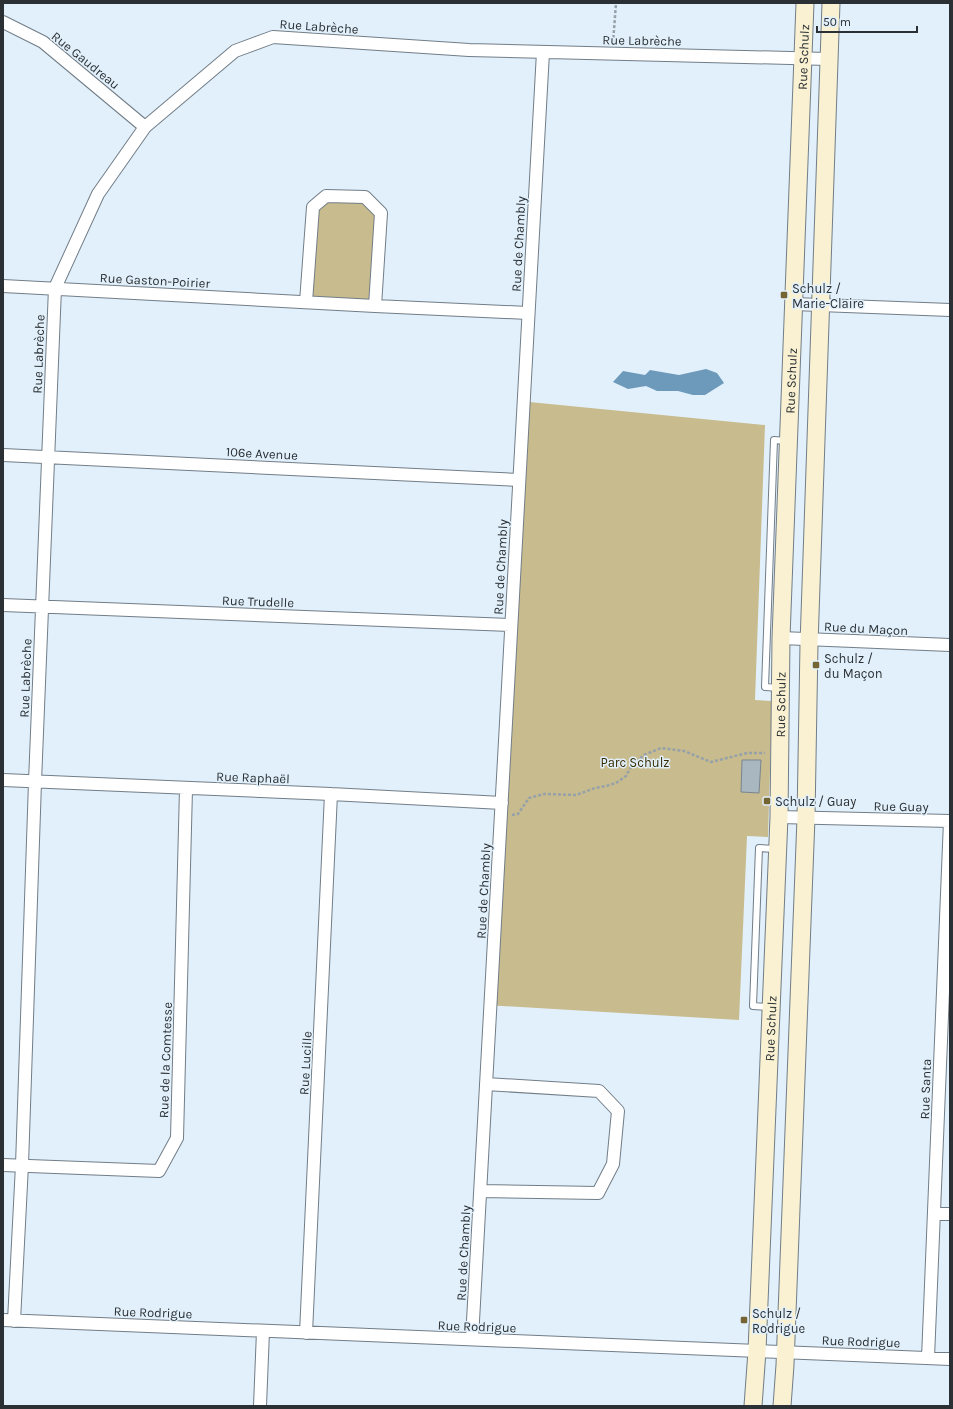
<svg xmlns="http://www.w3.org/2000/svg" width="953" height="1409" font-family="Karla,sans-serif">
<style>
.green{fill:#c8bb8d}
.water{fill:#6d9abb}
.building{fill:#a9b7c1;stroke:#78858f}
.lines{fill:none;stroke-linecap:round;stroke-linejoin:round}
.lane-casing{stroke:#717d87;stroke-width:8}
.street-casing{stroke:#717d87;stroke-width:14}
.secondary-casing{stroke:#717d87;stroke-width:19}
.path{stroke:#96a1a9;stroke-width:2.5;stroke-dasharray:3 2;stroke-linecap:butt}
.lane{stroke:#fff;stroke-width:6}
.street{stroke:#fff;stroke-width:12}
.secondary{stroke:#f9f1d1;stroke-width:17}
.poi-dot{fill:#746533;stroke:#e2f0fb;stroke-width:1.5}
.labels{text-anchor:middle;stroke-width:3;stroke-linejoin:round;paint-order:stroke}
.street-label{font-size:13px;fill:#2a3034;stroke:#e2f0fb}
.poi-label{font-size:13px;fill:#2a3034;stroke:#e2f0fb;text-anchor:start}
.park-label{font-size:13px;fill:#362b00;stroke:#e2f0fb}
</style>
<rect width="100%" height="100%" fill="#e2f0fb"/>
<path class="green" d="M326,196l39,1 16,16 -6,93 -69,-4 7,-95z
M519,401l246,24 -10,275 17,1 -4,136 -21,-1 -8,184 -253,-15z"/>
<path class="water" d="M706,369l11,4 7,10 -19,12h-12l-15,-4h-21l-11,-5 -18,3 -15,-7 10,-11 22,4 5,-5 29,5z"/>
<path class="building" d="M742,760h19l-2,33 -18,-1z"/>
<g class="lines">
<g class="lane-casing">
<path id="lane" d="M780,688l-15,-1 9,-247 13,1
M769,1007l-16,-1 6,-158 17,1"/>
</g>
<g class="street-casing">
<path id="street" d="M3,22l40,20 102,85
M3,286l372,20 153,7
M306,302l7,-95 13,-11 39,1 16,16 -6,93
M794,304l156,6
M3,455l516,25
M3,605l508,20
M781,638l169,7
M3,780l328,14 171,9
M779,817l171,4
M3,1165l156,6 18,-33 9,-349
M481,1191l117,2 15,-29 5,-53 -19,-20 -113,-7
M934,1214h16
M3,1320l947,39
M14,1321l8,-156 13,-383 20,-494 43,-94 47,-67 90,-76 38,-14 196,13 359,9
M306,1333l25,-539
M472,1339l71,-1287
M928,1358l22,-537
M260,1406l3,-75"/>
</g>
<g class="secondary-casing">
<g id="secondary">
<path id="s1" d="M753,1406l4,-55 22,-534 2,-179 24,-635"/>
<path d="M782,1406l3,-41 21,-547 3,-174 22,-641"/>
</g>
</g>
<path class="path" d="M613,43l3,-40
M512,815l6,-1 11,-16 15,-4 32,1 19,-7 11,-2 10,-3 10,-7 5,-9 13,-12 17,-7 23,3 27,11 36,-9h18"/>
<use href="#lane" class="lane"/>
<use href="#street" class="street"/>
<use href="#secondary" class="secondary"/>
</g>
<g class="poi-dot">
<rect x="780" y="291" width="8" height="8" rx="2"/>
<rect x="812" y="661" width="8" height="8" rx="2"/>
<rect x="763" y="797" width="8" height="8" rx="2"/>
<rect x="740" y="1316" width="8" height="8" rx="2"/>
</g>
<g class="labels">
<g class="street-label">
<text transform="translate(319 26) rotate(4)" y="5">Rue Labrèche</text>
<text transform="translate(642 40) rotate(1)" y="5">Rue Labrèche</text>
<text dy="5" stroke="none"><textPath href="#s1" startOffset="1350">Rue Schulz</textPath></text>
<text transform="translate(86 60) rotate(39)" y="5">Rue Gaudreau</text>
<text transform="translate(518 244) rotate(-87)" y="5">Rue de Chambly</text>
<text transform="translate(155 280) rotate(3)" y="5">Rue Gaston-Poirier</text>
<text transform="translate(38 354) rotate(-88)" y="5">Rue Labrèche</text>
<text dy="5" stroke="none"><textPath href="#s1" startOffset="1026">Rue Schulz</textPath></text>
<text transform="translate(262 453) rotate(3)" y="5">106e Avenue</text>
<text transform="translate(500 567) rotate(-87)" y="5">Rue de Chambly</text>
<text transform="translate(258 601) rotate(2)" y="5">Rue Trudelle</text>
<text transform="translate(866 628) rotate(3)" y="5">Rue du Maçon</text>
<text transform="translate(25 678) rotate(-88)" y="5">Rue Labrèche</text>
<text dy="5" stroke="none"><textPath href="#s1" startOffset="702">Rue Schulz</textPath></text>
<text transform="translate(253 777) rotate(2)" y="5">Rue Raphaël</text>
<text transform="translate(901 806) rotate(1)" y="5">Rue Guay</text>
<text transform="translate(483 891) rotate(-87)" y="5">Rue de Chambly</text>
<text dy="5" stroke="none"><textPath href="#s1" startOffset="378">Rue Schulz</textPath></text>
<text transform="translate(165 1060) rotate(-88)" y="5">Rue de la Comtesse</text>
<text transform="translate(305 1063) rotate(-87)" y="5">Rue Lucille</text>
<text transform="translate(925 1089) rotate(-88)" y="5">Rue Santa</text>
<text transform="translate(463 1253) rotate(-87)" y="5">Rue de Chambly</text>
<text transform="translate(153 1312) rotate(2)" y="5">Rue Rodrigue</text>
<text transform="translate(477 1326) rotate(2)" y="5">Rue Rodrigue</text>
<text transform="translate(861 1341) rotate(2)" y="5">Rue Rodrigue</text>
</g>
<g class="poi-label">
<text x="792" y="293">Schulz /<tspan x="792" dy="15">Marie-Claire</tspan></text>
<text x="824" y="663">Schulz /<tspan x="824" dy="15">du Maçon</tspan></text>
<text x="775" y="806">Schulz / Guay</text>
<text x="752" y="1318">Schulz /<tspan x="752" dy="15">Rodrigue</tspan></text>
</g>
<g class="park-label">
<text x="635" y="767">Parc Schulz</text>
</g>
</g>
<rect width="953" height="1409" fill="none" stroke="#2a3034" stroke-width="8"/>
<path d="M817 26v6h100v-6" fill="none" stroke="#2a3034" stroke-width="2"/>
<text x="823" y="26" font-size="12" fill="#2a3034" stroke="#e2f0fb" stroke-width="3" paint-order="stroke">50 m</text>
</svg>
